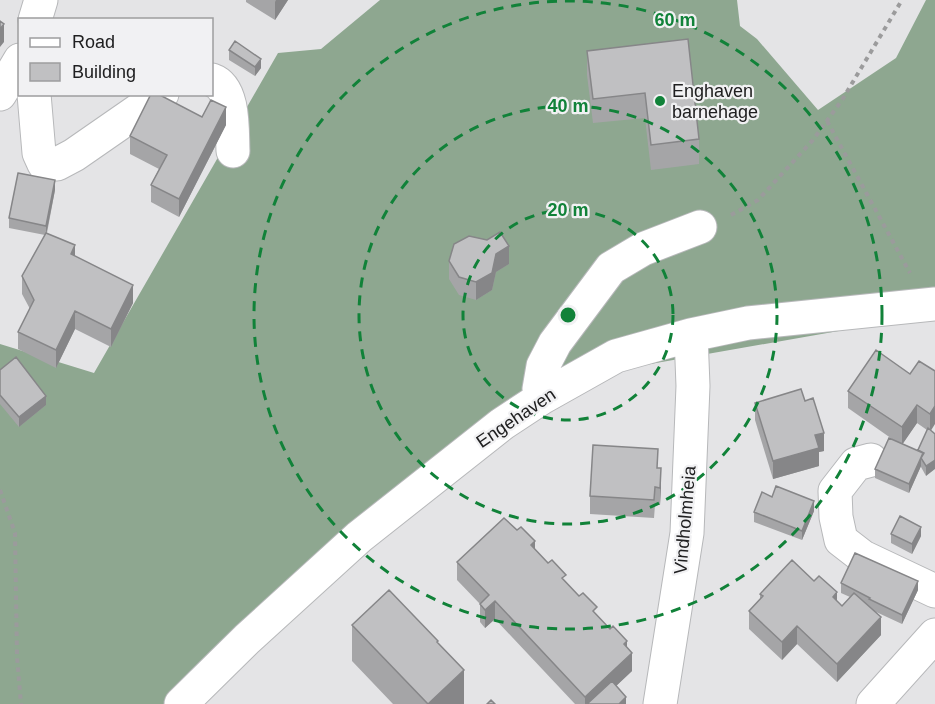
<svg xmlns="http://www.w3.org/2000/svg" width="935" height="704" font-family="Arial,sans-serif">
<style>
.forest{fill:#8ea790}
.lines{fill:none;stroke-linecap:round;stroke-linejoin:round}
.minor-casing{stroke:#b7b8ba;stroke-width:35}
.path{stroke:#9b9b9c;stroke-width:4;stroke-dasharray:4.5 4.5;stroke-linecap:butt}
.minor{stroke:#fff;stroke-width:33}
.wall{fill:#a5a5a7;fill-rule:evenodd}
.shaded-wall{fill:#868688}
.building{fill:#c0c0c2;stroke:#868688;stroke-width:1.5}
.ring{fill:none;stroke:#118239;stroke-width:3;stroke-dasharray:10 8}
.poi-dot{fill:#118239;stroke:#f1f1f3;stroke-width:2}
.labels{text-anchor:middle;stroke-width:4.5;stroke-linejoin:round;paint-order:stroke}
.poi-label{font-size:18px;fill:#202021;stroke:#f1f1f3;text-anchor:start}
.street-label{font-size:18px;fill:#202021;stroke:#f1f1f3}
.centre{fill:#118239;stroke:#f1f1f3;stroke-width:3}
.ring-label{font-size:18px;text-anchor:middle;font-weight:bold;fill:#118239;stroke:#f1f1f3;stroke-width:4.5;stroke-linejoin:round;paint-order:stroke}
</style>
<rect width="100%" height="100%" fill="#e4e4e6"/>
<path class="forest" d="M380,0h357l3,26 17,13 61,71 78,-52 30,-58h9v314l-330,58 -96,40 -339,292h-170v-360l94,29 184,-320 43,-4z"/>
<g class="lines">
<g class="minor-casing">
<path id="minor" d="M35,20l6,-20
M212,80c23,8 20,51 21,71
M0,94l20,-34
M34,94l5,59 5,11h13l17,-9 88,-61
M543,397l-4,-8 4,-23 12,-23 56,-75 32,-19 57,-22
M871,460l-15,4 -21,27 1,26 5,23 22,17 72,34
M181,704l66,-65 112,-102 143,-113 41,-27 73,-41 75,-21 57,-12 187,-19
M660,704l27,-171 6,-147 -2,-51
M873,704l62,-69"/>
</g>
<path class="path" d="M827,121l83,152
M731,215l27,-15 55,-60 29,-40 60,-100
M0,490l15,43 2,124 4,47"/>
<use href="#minor" class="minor"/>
</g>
<path class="wall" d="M246,0h42l-13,20 -29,-18z
M688,39l11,100v25l-48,6 -6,-52 -52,5 -6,-48v-24z
M229,50l32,18 -6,8 -26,-16z
M202,117l24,8 -47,92 -28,-15v-17l8,-16 -29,-15v-18z
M55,190l-8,43 86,70 -22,44 -36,-18 -19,39 -38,-19v-17l12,-23 -8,-15v-18l23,-41 -36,-7v-10z
M449,261l60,3 -13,8 -4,18 -16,10 -17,-5 -10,-16z
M0,370l46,35 -27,22 -19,-23z
M935,371l-9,105 -5,-9v-1l-12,27 -34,-15v-9l20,-28 -47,-33v-17l62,-17zM917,423l10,7 -9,22 -16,-8z
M805,401l19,50 -5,1v14l-46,13 -18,-59v-17z
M658,468l3,18 -1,19h-5l-1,13 -64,-4v-18z
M772,497l42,14 -12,29 -48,-18v-10z
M891,534l30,2 -9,18 -21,-11z
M535,550l92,97 5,24 -16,15 10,18h-51l-80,-85 -10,9 -5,-6v-18l-23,-24v-18z
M841,583l77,7 -16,34 -28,-13 7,24 -44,47 -40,-38 -15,16 -33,-31v-18l11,-12v-5l77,7 5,5 8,-9 -9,-4z
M352,625l86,18 26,61h-71l-41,-43z"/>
<path class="shaded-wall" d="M276,0h12l-13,20v-18z
M4,24v18l-4,5v-18z
M261,59v9l-6,8v-9z
M226,107v18l-47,92v-18z
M55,180v10l-9,45v-9z
M75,245v18l-4,-9z
M509,246v18l-13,8 -4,18 -16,10v-18l20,-28z
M133,285v18l-22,44v-18z
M75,311v18l-19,39v-18z
M46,396v9l-27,22v-10z
M917,405v18l-15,22v-18z
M935,406v18l-5,8v-18z
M824,433v18l-5,1v14l-46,13v-18l42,-26z
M923,453v7l-2,-2v8l-12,27v-9z
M935,460v9l-9,7v-10z
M661,468v18l-1,19v-17z
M814,501v10l-12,29v-9z
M921,527v9l-9,18v-10z
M535,541v18l-4,-14z
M918,581v9l-16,34v-9z
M837,592v18l-4,-13z
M495,601v18l-10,9v-18z
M881,617v18l-44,47v-18z
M797,626v18l-15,16v-18z
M627,641v17l5,-5v18l-35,33h-12v-7l39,-53z
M464,670v34h-36z
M626,697v7h-7z"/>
<path class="building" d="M0,21l4,3 -4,5z
M688,39l11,100 -48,6 -6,-52 -52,6 -6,-48z
M235,41l26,18 -6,8 -26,-17z
M151,94h7l44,23 9,-17 15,7 -47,92 -28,-14 16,-30 -37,-19z
M18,173l37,7 -9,46 -37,-8z
M500,232l9,14 -13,8 -4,19 -16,9 -17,-5 -10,-16 5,-17 15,-8 18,4z
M46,233l29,12 -4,9 62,31 -22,44 -36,-18 -19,39 -38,-18 16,-32 -12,-24z
M876,350l34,24 9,-13 16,10v35l-5,8 -13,-9 -15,22 -54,-36z
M16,357l30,39 -27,21 -19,-22v-25z
M801,389l4,12 8,-3 11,35 -9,2 4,13 -46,13 -18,-58z
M928,428l7,6v26l-9,6 -5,-8 3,-5 -6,-3z
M889,438l34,15 -14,31 -34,-15z
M593,445l65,4 -1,19h4l-1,20 -5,-1 -1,13 -64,-4z
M776,486l38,15 -12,30 -48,-19 8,-20 10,5z
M900,516l21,11 -9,17 -21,-10z
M504,518l13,12 4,-3 14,14 -4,4 17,18 4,-3 14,15 -4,3 17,18 4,-3 14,14 -4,4 17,18 3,-3 14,15 -3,3 8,9 -47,44 -90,-96 -10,9 -5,-6 9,-9 -32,-33z
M855,553l63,28 -16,34 -33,-16 1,-1 -29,-15z
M792,560l22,21 5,-5 18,16 -4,5 9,9 12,-13 27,24 -44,47 -40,-38 -15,16 -33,-31 14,-15 -3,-2z
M389,590l49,51 -1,1 27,28 -36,34 -76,-79z
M612,681l14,16 -7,7h-32z
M491,700l4,4h-8z"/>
<g class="ring">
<circle cx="568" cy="315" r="105"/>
<circle cx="568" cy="315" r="209"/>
<circle cx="568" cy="315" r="314"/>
</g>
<circle class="poi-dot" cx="660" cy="101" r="6"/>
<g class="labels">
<g class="poi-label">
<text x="672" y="97">Enghaven<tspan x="672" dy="21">barnehage</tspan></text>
</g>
<g class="street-label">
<text transform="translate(516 418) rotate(-34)" y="6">Engehaven</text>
<text transform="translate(685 520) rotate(-85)" y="6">Vindholmheia</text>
</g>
</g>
<circle cx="568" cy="315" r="9" class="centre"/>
<g class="ring-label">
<text x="675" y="26">60 m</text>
<text x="568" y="112">40 m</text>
<text x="568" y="216">20 m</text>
</g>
<rect x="18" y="18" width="195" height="78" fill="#f1f1f3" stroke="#9d9d9f" stroke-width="1.5"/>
<rect x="30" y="38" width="30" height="9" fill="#ffffff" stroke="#9d9d9f" stroke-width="1.5"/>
<text x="72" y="48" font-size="18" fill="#202021">Road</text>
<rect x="30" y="63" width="30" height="18" fill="#c0c0c2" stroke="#9d9d9f" stroke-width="1.5"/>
<text x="72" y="78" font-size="18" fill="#202021">Building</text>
</svg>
